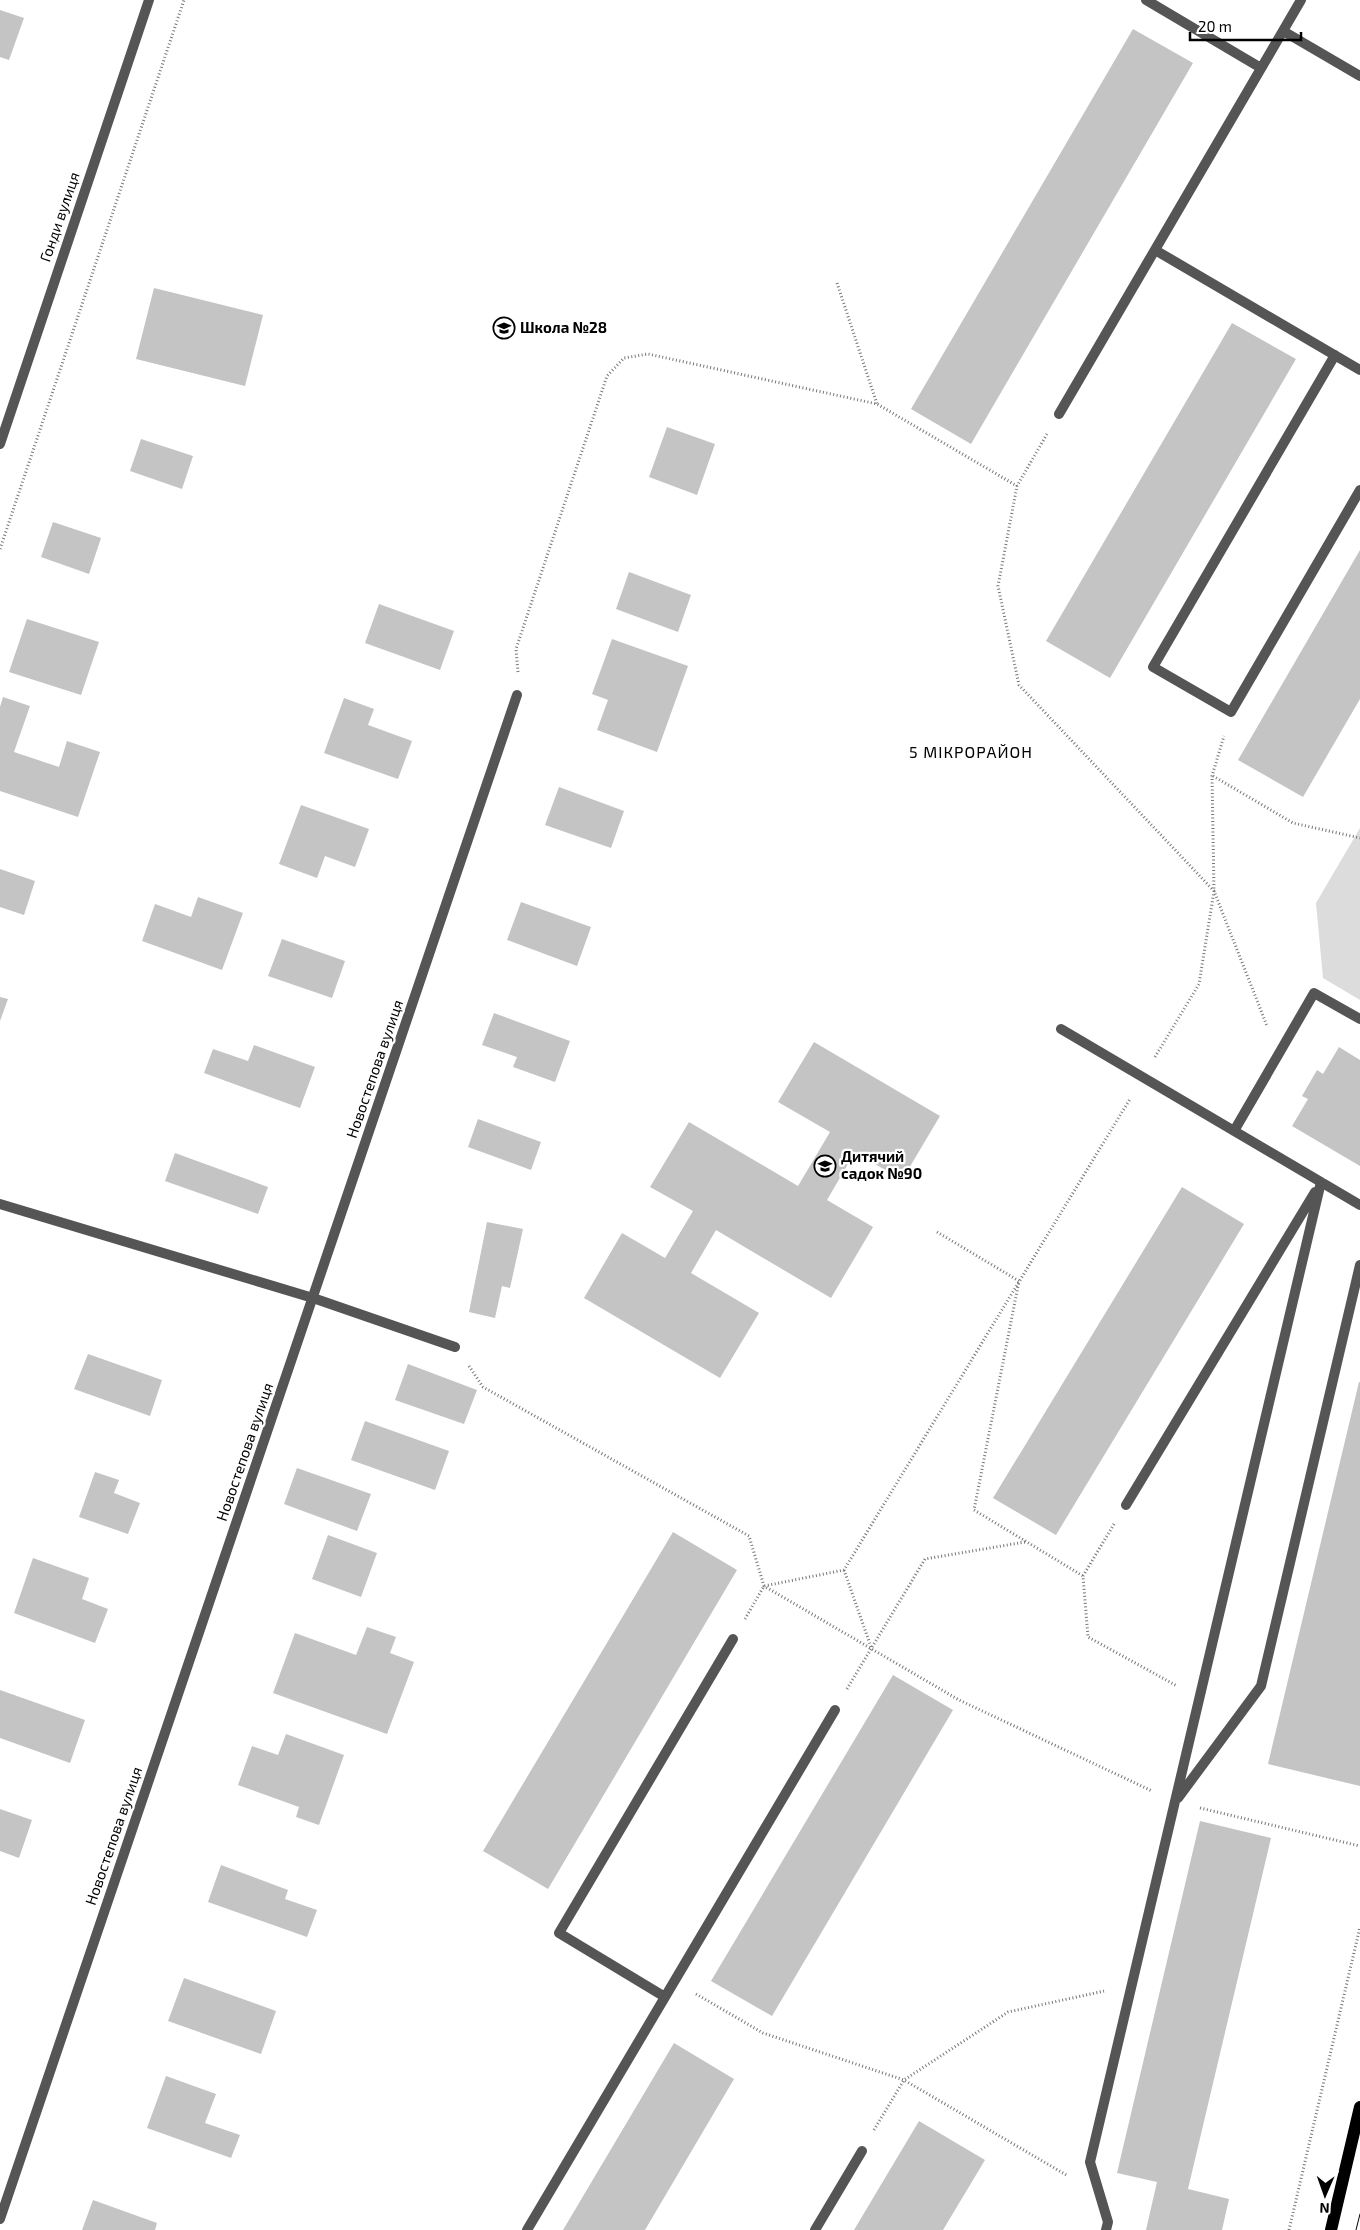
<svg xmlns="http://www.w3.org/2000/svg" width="1360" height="2230" font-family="'Exo 2',sans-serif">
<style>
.green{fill:#dcdcdc}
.building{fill:#c4c4c4}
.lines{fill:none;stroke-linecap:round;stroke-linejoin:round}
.path{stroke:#777;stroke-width:3;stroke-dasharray:1 2.5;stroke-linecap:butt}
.service{stroke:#555;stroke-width:10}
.minor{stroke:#555;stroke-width:10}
.primary{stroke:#000;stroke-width:12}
.tram{stroke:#000;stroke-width:1}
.labels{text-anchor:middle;stroke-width:4.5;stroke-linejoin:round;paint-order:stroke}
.street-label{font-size:15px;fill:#000;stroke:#fff}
.poi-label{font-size:15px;font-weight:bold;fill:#000;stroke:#fff;text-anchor:start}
.neighbourhood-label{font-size:16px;letter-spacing:1px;fill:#000;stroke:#fff}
</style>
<rect width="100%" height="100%" fill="#fff"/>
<path class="green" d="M1360,828v172l-37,-22 -7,-75z"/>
<path class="building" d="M0,10l24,8 -15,42 -9,-3z
M1133,29l60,34 -222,381 -60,-35z
M154,288l109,27 -18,71 -109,-27z
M1232,323l64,36 -186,319 -64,-37z
M667,427l48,17 -18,51 -48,-18z
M141,439l52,17 -11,33 -52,-18z
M53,522l48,16 -12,36 -48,-17z
M1360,550v149l-57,98 -65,-37z
M629,572l62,23 -13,37 -62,-23z
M379,604l75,27 -14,39 -75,-27z
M27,619l72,23 -18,53 -72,-23z
M612,639l76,27 -31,86 -60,-22 11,-30 -16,-6z
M3,697l27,9 -16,46 45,15 8,-26 33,11 -22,65 -78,-26v-84z
M344,698l30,11 -6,16 44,16 -14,38 -74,-26z
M559,787l65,24 -13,37 -66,-23z
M301,805l68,24 -14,38 -30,-11 -8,22 -38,-14z
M0,869l35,12 -11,34 -24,-8z
M198,897l45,16 -21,57 -80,-29 13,-37 36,13z
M521,902l70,25 -14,39 -70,-26z
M282,939l63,22 -13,37 -64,-22z
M0,997l8,2 -8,22z
M494,1013l76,28 -15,41 -42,-15 4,-10 -35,-12z
M814,1042l126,74 -38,64 -47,-28 -28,48 46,27 -42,71 -115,-68 -25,43 68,40 -39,65 -136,-80 38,-65 43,25 28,-47 -43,-24 39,-65 109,64 32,-54 -52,-30z
M254,1045l61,22 -15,41 -96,-35 9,-24 35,12z
M1339,1047l21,13v106l-68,-40 16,-27 -6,-3 15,-26 6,4z
M478,1119l63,23 -10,28 -63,-23z
M175,1153l93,34 -10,27 -93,-33z
M1182,1187l62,37 -188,311 -63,-37z
M487,1222l36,7 -13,59 -8,-2 -7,32 -26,-6z
M88,1354l74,26 -12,36 -76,-27z
M408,1364l69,26 -13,34 -69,-24z
M1359,1382h1v404l-92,-22z
M365,1421l84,30 -14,39 -84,-30z
M297,1468l74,26 -14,37 -73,-27z
M95,1472l24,8 -5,13 26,10 -12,31 -49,-17z
M673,1532l64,38 -189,319 -65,-38z
M328,1535l49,18 -16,44 -49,-18z
M33,1558l56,20 -7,21 26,10 -13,34 -81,-30z
M367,1627l29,10 -6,16 24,9 -27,72 -114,-41 22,-60 61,22z
M893,1675l60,35 -181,306 -61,-35z
M0,1690l85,30 -15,43 -70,-25z
M286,1734l58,21 -25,70 -23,-8 3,-10 -61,-22 14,-39 26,9z
M0,1809l32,11 -13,38 -19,-7z
M1200,1821l71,17 -83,351 41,10 -7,31h-76l11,-48 -40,-9z
M221,1865l67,25 -3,9 32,11 -10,27 -99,-35z
M184,1978l92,33 -15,43 -93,-33z
M674,2043l60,36 -89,151h-82z
M166,2076l50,18 -11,29 35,12 -9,23 -84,-30z
M919,2121l66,39 -42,70h-89z
M93,2200l64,23 -2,7h-73z"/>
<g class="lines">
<path class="path" d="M837,283l40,121
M1047,434l-30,52 -19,100 21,99 195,206 53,135
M0,549l184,-549
M518,672l-2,-23 91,-273 17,-18 24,-4 229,50 140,82
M1213,776l80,47 67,15
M1155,1057l44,-73 15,-93 -2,-115 12,-40
M937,1232l82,49 -45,229 109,66
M469,1366l14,21 266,149 15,50 195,114 193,91
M1114,1524l-31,52 5,61 89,49
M844,1570l27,77
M745,1619l19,-33 80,-16 286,-471
M847,1689l78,-130 100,-17
M1200,1808l160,38
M696,1994l67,39 141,47 164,96
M874,2130l30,-50 104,-68 96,-21
M1289,2230l71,-303"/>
<path class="service" d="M1146,0l115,68
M1283,31l77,45
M1155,250l205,120
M1335,355l-182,312 78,45 129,-222
M1059,414l242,-414
M1061,1029l299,176
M1234,1131l80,-138 46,26
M313,1298l142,49
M1126,1505l189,-313
M1178,1798l83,-112 99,-421
M665,1997l-106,-64 174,-294
M527,2230l308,-520
M815,2230l47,-79
M1106,2230l2,-8 -18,-60 231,-980"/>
<path class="minor" d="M0,444l149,-444
M0,1204l313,94
M0,2219l517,-1524"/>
<path class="primary" d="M1331,2230l29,-123"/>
<path class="tram" d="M1356,2230l4,-16"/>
</g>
<defs>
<g id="school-ring" transform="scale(1.125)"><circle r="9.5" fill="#fff" stroke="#000" stroke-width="1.5"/><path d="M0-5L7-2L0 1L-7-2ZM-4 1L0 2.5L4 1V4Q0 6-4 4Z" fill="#000"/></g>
</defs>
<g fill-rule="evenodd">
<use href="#school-ring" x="504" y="328"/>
<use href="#school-ring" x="825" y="1166"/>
</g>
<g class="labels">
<g class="street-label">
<text transform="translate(60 217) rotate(-71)" y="5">Гонди вулиця</text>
<text transform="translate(375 1069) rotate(-71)" y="5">Новостепова вулиця</text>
<text transform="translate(245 1452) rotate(-71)" y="5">Новостепова вулиця</text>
<text transform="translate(114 1836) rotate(-71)" y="5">Новостепова вулиця</text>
</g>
<g class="poi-label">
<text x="520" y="333">Школа №28</text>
<text x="841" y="1162">Дитячий<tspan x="841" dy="17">садок №90</tspan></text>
</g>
<g class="neighbourhood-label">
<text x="971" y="758">5 МІКРОРАЙОН</text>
</g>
</g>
<g transform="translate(1325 2195) rotate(182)" stroke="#ffffff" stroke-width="4" paint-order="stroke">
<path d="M0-4L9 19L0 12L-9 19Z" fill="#000000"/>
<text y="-8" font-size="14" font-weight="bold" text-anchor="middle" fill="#000000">N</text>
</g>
<path d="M1190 32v8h111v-8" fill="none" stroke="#000000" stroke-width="2.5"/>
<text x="1198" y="32" font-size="15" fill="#000000" stroke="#ffffff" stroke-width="4" paint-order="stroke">20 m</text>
</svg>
